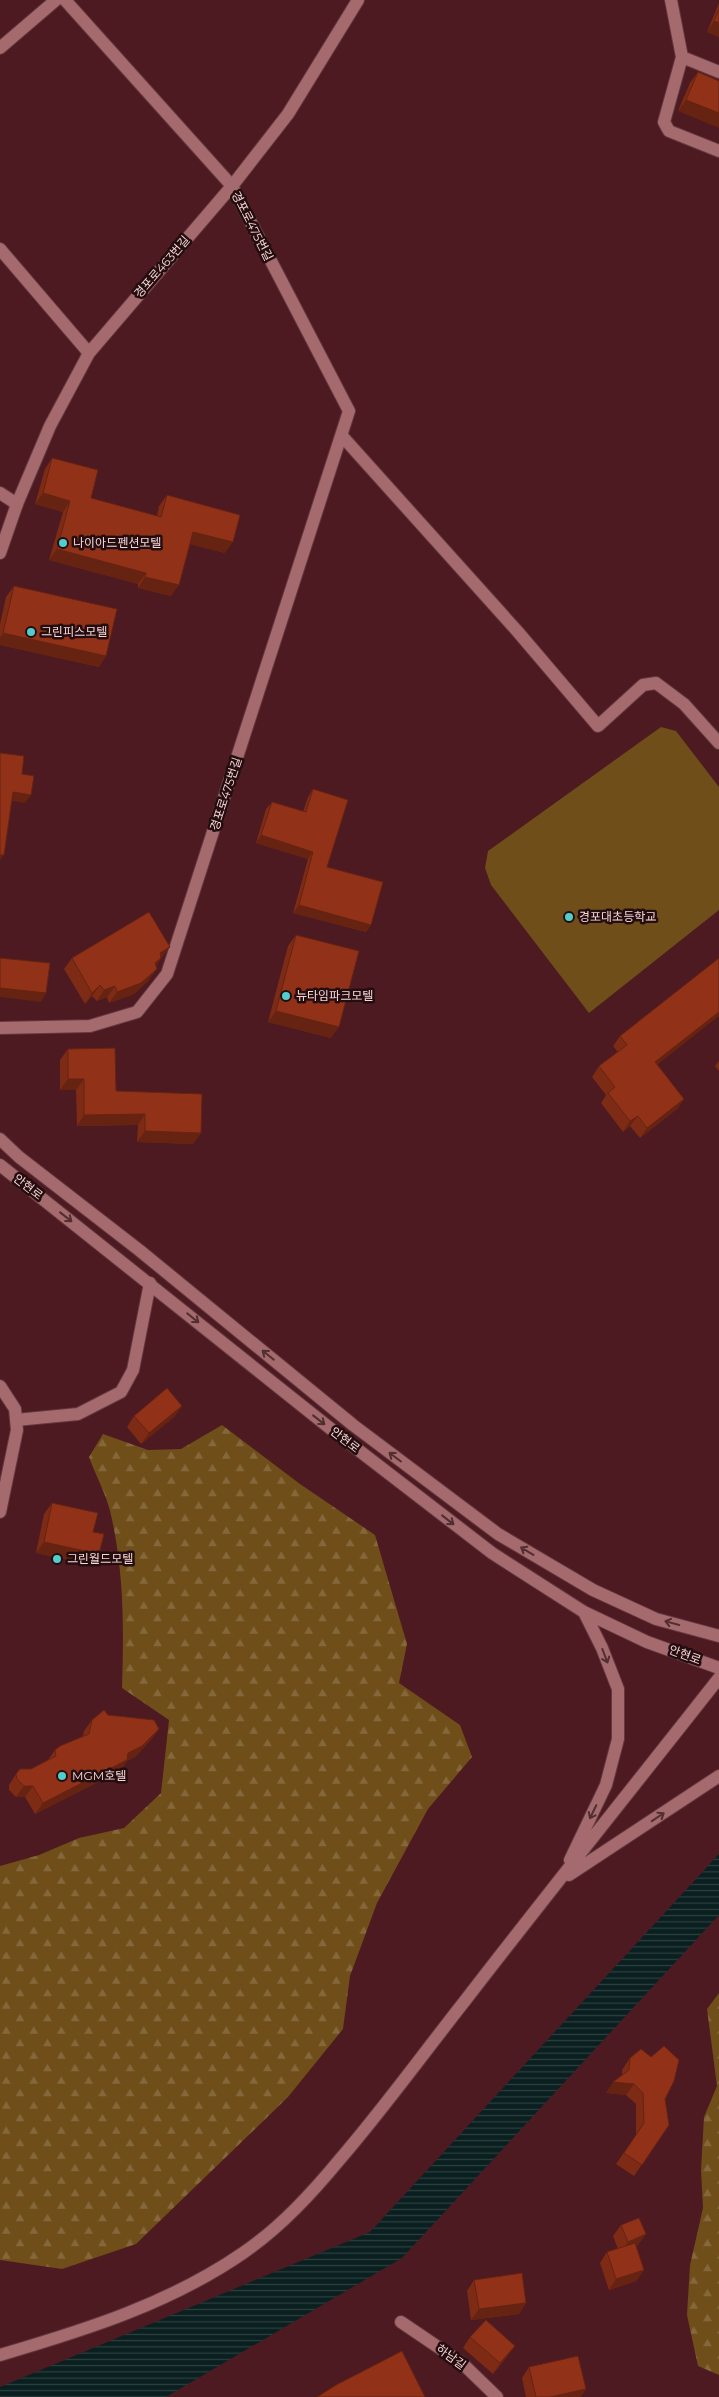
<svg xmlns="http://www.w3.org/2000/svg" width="719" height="2397" font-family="Montserrat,'Noto Sans KR',sans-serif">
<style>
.forest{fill:url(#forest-firs)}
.garden{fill:#6f4e19}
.water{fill:url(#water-rules)}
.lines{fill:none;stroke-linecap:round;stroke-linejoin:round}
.service-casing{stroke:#63383f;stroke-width:14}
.minor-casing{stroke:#63383f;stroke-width:14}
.tertiary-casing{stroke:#63383f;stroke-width:14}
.service{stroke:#a56a6d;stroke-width:12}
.minor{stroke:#a56a6d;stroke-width:12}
.tertiary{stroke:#a56a6d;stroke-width:12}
.wall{fill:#7d2b15}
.shaded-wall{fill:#662311}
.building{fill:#913218;stroke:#662311}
.oneway{stroke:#512e30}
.poi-dot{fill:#52cdce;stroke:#240d0f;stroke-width:2}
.labels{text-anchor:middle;stroke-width:5;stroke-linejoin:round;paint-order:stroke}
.street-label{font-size:12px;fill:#f7d6d7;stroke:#240d0f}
.poi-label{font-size:12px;fill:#f7d6d7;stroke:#240d0f;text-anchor:start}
</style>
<defs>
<pattern id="forest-firs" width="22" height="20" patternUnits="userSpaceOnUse" patternTransform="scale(1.25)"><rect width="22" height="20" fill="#6f4e19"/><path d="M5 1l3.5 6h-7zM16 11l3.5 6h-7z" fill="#84673a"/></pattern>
<pattern id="water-rules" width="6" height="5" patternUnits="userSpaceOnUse" patternTransform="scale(1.25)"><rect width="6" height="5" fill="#0a1f1f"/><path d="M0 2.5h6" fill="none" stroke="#2e3f3f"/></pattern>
</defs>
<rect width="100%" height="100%" fill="#4c1a20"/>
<path class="forest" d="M222,1425l78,59 75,51 32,109 -8,39 61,42 12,32 -44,52 -51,94 -27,73 -7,53 -55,68 -152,147 -74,25 -62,-9v-394l39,-11 40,-17 45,-10 37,-35 8,-73 -47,-32c2,-59 2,-116 -11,-173 -4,-19 -15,-39 -22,-58l14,-23 45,16 33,-1z
M719,1993v382l-21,-9 -11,-51 3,-50 13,-57 -2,-38 3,-53 13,-31 -10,-77z"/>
<path class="garden" d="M661,727l15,4 43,56v123l-130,103 -98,-128 -6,-17 3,-17z"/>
<path class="water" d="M719,1854v61l-317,343 -236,139h-166v-10l370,-155z"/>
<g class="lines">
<g class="service-casing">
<path id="service" d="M671,0l11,57 -18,65 5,9 50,20
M682,57l37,15"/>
</g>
<g class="minor-casing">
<path id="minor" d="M0,48l56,-48
M0,249l89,104
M342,436l176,196 80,94 45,-41 13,-2 28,21 35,39
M0,493l17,11
M0,1028l90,-2 47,-14 30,-38 182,-563 -117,-225 -167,-186
M0,1386l15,23 2,21 -17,82
M16,1420l62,-6 43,-22 12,-22 17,-87
M401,2322l62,42 34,33"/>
</g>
<g class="tertiary-casing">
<path id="tertiary" d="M0,553l17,-49 33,-78 39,-73 143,-167 56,-72 70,-114
M0,1139l19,18 120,93 214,175 145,109 95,56 63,29 63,17
M0,1165l331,264 161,124 92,59 63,30 72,26
M570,1860l36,-75 12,-46v-50l-16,-41 -18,-36
M569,1875l150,-99
M0,2355c85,-25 169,-51 243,-102 38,-26 69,-60 98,-95 43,-50 82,-104 123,-156 84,-109 170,-216 255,-324"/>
</g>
<use href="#service" class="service"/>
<use href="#minor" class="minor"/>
<use href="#tertiary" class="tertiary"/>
</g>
<path class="wall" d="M719,3v34l-12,-5z
M698,72l21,9 -41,30 12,-28z
M52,458l39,40 66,18 2,-10 8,-11 58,58 -35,-9 -19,52 -33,-8v-4l-89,-24 14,-48 -28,-8 10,-35z
M14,586l92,70 -7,11 -99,-22v-21l6,-27z
M313,789l14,78 44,58 -5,7 -73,-19 15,-54 -52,-16 10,-34 6,-7 31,10 5,-15z
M296,935l35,103 -63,-16 20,-76z
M72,958h90l-2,1 -4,7 -7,14 -15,14 -25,9 -2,-6 -10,4 -5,-5 -7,8 -21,-35z
M620,1036l38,29 26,34 -7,10 -37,29 -10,-12 -7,6 -22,-29 5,-8 -14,-18 7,-11 19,-14 -5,-6z
M68,1049l48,42 85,42 -8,11 -56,-2 1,-17 -61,1 -1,-36h-16v-30z
M719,1061v10l-4,-5z
M182,1406l-8,11 -33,27 -14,-17 7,-11z
M52,1503l41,29 -2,33 -55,-12 8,-39z
M108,1715l51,14 -8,11 -16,17 -8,4 -7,10 -85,43 -10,-17h-9l-7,-7v-5l7,-11 15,-5 17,-9 7,-10 28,-14 1,-5 8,-11z
M630,2058l35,41 4,26 -35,51 -18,-12 20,-29v-31l-10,-9 -20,-2 16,-17v-6z
M621,2225l25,9 -8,11 -2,1 8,24 -8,11 -27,9 -9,-27 7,-11 11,-3 -5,-13z
M474,2280l52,23 -7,11 -48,6 -4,-29z
M470,2337l37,20 -14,17 -30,-26z
M529,2367l57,22 -6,8h-54l-4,-19z"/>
<path class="shaded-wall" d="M714,21l5,2v14l-12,-5z
M686,100l33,13v15l-41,-17z
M43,493l27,8 -7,11 -28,-8z
M193,532l40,10 -8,11 -40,-10z
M57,549l89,24 -8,11 -89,-24z
M145,577l34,8 -8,11 -33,-8z
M3,633l103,23 -7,11 -99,-22v-7z
M13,792l18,3 -6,8 -18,-3z
M261,835l52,17 -5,7 -52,-16z
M0,855h4l-4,5z
M299,905l72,20 -5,7 -73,-19z
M170,947l-17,22 -6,5 13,-21z
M157,969l-8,11 -15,14 -25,9 8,-11z
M100,985l-8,11 -7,8 7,-11z
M115,986l-8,11 -10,4 7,-11z
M0,988l46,5 -5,9 -41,-5z
M276,1011l63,16 -8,11 -63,-16z
M719,1012v4l-71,56 7,-10z
M68,1079h16l-8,11h-16z
M684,1099l-7,10 -37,29 7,-10z
M145,1114l-7,11 -61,1 7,-11z
M638,1116l-8,10 -7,6 7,-11z
M145,1131l56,2 -8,11 -56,-2z
M182,1406l-8,11 -33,27 8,-11z
M44,1542l55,12 -8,11 -55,-12z
M159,1729l-8,11 -16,17 -8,4 -7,10 -85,43 8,-11 85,-50z
M24,1786h9l-8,11h-9z
M613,2082l21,2 -8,11 -20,-2z
M646,2234l-8,11 -18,8 8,-11z
M644,2270l-8,11 -27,9 7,-11z
M526,2303l-7,11 -48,6 8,-11z
M515,2346l-8,11 -14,17 7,-11z
M586,2389l-6,8h-30z"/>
<path class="building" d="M719,10v13l-5,-2z
M698,72l21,9v32l-33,-13z
M52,458l46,12 -7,28 70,19 6,-22 73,20 -7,27 -40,-10 -14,53 -34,-8 1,-4 -89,-24 13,-48 -27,-8z
M14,586l103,23 -11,47 -103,-23z
M0,753l24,3 -2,18 12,2 -3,19 -18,-3 -9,63h-4z
M313,789l35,11 -21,67 56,15 -12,43 -72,-20 14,-53 -52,-17 11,-33 34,10z
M149,912l21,35 -10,6 1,5 -6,5 2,6 -16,14 -24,9 -2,-6 -11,4 -4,-5 -8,8 -20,-35z
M296,935l63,16 -20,76 -63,-16z
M0,958l50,5 -4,30 -46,-5z
M719,958v54l-64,50 29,37 -37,29 -9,-12 -8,5 -22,-28 7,-6 -16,-21 28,-21 -7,-9z
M115,1048l1,43 86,3 -1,39 -56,-2v-17l-61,1v-36h-16v-30z
M167,1388l15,18 -33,27 -15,-17z
M52,1503l46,10 -5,19 11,2 -5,20 -55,-12z
M104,1710l4,5 46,5 5,9 -17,17 -14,7 -1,7 -84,43 -10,-17h-9l-7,-7 -1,-5 4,-5h11l25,-13 -1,-6 5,-4 29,-12 3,-14z
M664,2046l15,14 -5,21 -9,18 4,26 -27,40 -18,-12 20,-30 -1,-30 -9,-9 -21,-2 16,-12 1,-12 11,-9 10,8z
M639,2218l7,16 -18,8 -7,-17z
M635,2243l9,27 -28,9 -9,-27z
M522,2273l4,30 -47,6 -5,-29z
M486,2320l29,26 -15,17 -30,-26z
M402,2351l23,46h-108l19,-12z
M578,2356l8,33 -36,8h-14l-7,-30z"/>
<defs><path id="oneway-shaft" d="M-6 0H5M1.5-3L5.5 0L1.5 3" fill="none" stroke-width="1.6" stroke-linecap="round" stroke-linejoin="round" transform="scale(1.25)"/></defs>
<g class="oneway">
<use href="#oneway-shaft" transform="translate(66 1217) rotate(38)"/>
<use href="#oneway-shaft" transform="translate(193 1318) rotate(39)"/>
<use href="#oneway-shaft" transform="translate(268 1355) rotate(-141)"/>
<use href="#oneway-shaft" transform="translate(319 1420) rotate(38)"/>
<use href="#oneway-shaft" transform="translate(395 1457) rotate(-143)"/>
<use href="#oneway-shaft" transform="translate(448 1520) rotate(38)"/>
<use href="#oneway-shaft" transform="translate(527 1551) rotate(-149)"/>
<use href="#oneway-shaft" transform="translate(672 1623) rotate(-165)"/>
<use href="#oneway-shaft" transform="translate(605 1656) rotate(69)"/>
<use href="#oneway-shaft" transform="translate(593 1812) rotate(116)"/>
<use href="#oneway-shaft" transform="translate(658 1817) rotate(-34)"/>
</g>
<g class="poi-dot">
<circle cx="63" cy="543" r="5"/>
<circle cx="31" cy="632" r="5"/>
<circle cx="569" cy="917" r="5"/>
<circle cx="286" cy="996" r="5"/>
<circle cx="57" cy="1559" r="5"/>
<circle cx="62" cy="1776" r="5"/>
</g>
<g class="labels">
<g class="street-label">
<text transform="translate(252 226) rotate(63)" y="4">경포로475번길</text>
<text transform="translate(162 267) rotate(-49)" y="4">경포로463번길</text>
<text transform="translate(226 794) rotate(-72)" y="4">경포로475번길</text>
<text transform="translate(28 1187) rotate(38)" y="4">안현로</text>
<text transform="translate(345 1440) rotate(38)" y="4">안현로</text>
<text transform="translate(685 1655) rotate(20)" y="4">안현로</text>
<text transform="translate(451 2357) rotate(36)" y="4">하남길</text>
</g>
<g class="poi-label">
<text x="73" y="547">나이아드펜션모텔</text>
<text x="41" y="636">그린피스모텔</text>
<text x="579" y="921">경포대초등학교</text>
<text x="296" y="1000">뉴타임파크모텔</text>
<text x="67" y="1563">그린월드모텔</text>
<text x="72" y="1780">MGM호텔</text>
</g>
</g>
</svg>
